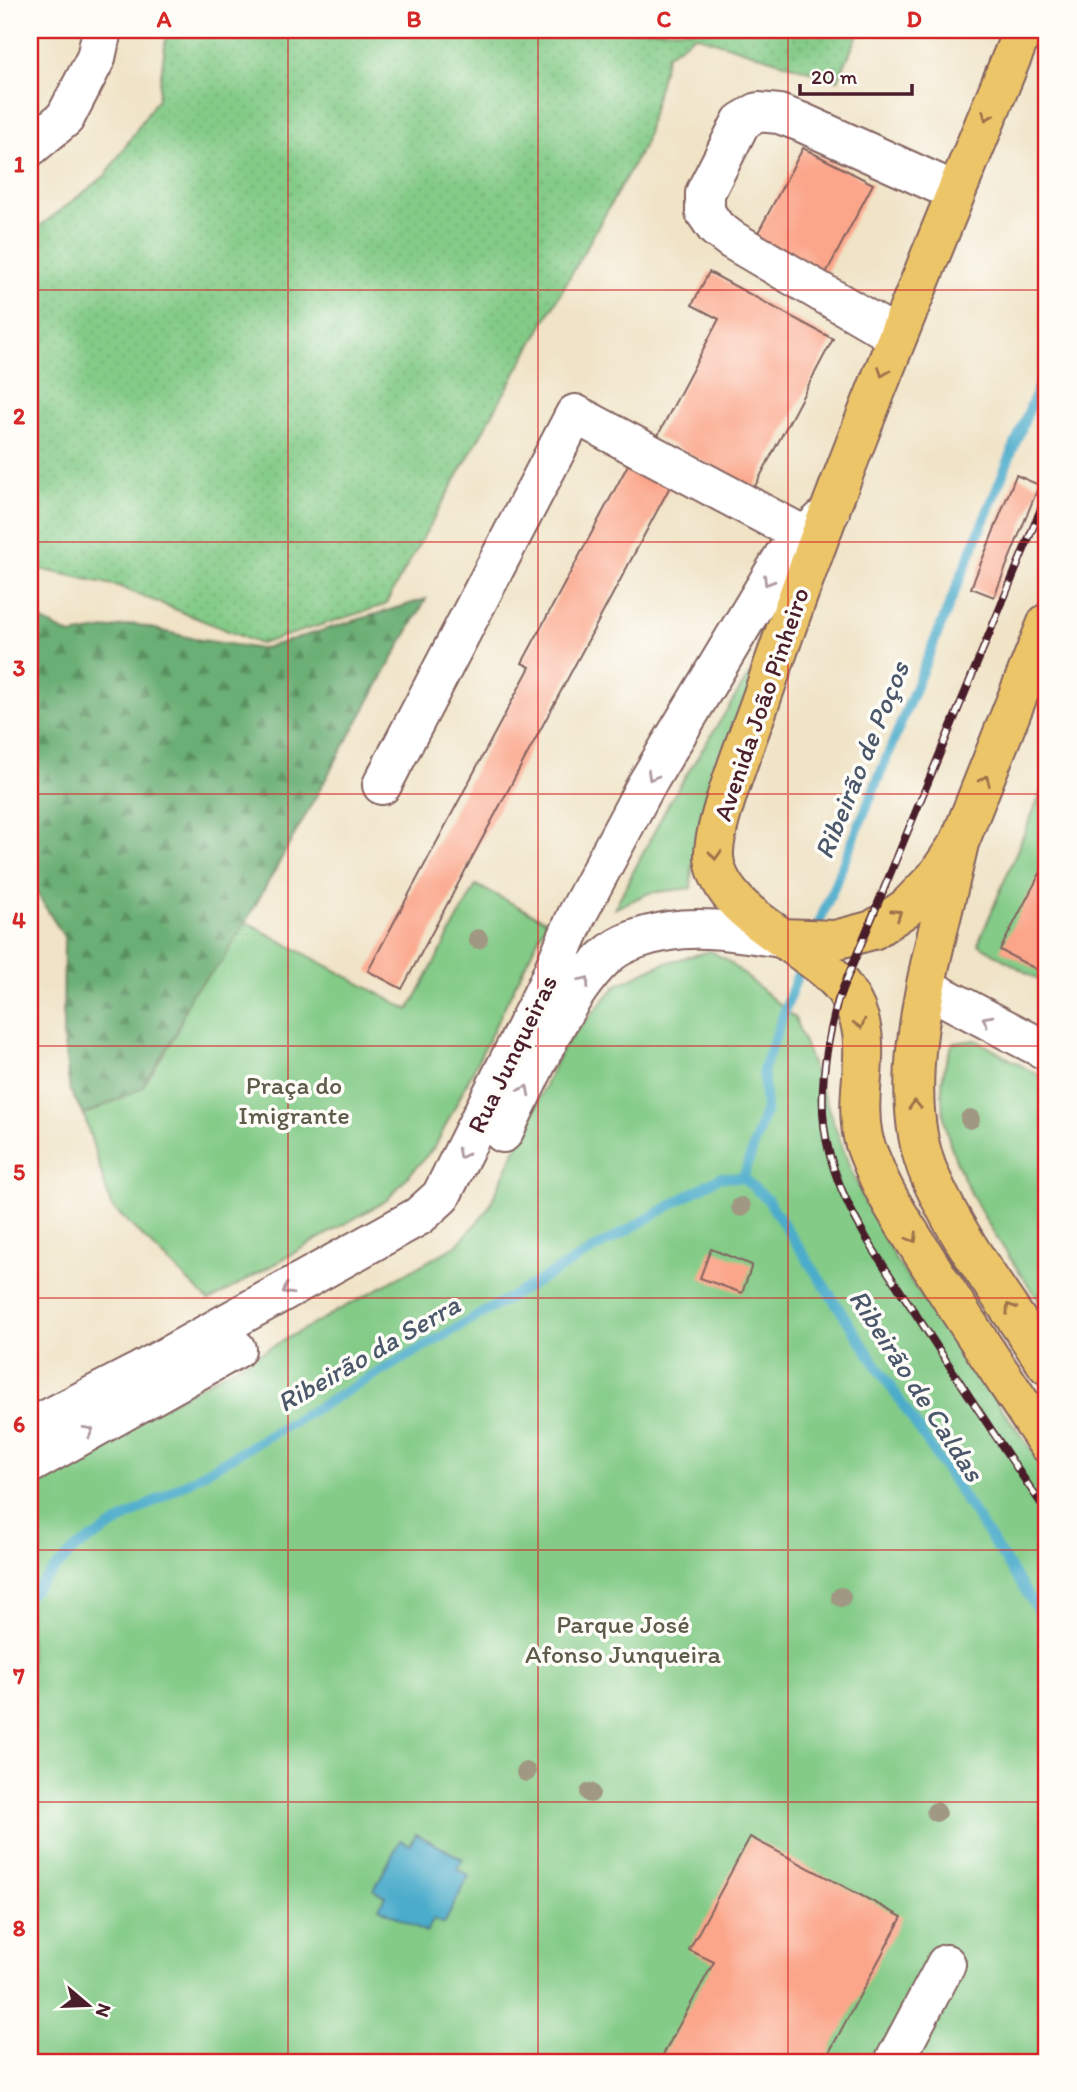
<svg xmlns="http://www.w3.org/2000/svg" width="1077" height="2092" font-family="Itim,sans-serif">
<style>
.grass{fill:url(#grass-dots);stroke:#667559;stroke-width:2}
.forest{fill:url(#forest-firs);stroke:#5a6750;stroke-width:2}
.park{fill:#83cb87;stroke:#667559;stroke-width:2}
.water{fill:#4caccb;stroke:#4b667b;stroke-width:2}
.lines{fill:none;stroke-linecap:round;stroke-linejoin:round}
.stream{stroke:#4caccb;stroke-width:10}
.building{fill:#fba68a}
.minor-casing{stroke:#846461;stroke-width:42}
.major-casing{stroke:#846461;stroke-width:42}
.minor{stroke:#fff;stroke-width:38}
.major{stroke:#edc569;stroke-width:38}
.rail-casing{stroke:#4a1f2b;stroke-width:8}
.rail{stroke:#fdfcf7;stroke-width:5;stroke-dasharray:16;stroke-linecap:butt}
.tree{fill:#a09882}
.oneway{stroke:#9c724a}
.oneway2{stroke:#ae9aa0}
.grid{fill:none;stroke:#d62828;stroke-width:2;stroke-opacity:0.55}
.labels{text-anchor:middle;stroke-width:7;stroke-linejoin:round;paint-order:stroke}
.street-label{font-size:26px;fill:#4a1f2b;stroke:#fdfcf7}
.park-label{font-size:26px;fill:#5e5b4b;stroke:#fdfcf7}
.water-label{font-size:28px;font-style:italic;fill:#4b576b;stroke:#fdfcf7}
.neatline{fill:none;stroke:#d62828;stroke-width:2.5}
.grid-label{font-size:23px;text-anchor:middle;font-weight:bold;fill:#d62828}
</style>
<defs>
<pattern id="grass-dots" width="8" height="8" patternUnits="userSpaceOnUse" patternTransform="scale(1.75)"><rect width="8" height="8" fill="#83cb87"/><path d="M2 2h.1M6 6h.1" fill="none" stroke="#73ae75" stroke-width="1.8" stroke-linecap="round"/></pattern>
<pattern id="forest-firs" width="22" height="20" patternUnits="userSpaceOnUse" patternTransform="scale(1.75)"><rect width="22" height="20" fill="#6aaf74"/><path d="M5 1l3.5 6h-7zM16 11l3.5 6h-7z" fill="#598e5f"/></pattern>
</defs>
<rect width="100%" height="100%" fill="#fdfcf7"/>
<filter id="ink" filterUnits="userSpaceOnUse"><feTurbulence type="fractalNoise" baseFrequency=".0143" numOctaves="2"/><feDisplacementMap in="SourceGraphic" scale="14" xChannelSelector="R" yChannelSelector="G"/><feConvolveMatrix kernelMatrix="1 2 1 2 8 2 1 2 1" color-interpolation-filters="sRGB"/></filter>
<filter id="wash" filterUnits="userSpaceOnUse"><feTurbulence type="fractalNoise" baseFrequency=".00686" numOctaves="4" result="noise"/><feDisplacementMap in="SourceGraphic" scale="28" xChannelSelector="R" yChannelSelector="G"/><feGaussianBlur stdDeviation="1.57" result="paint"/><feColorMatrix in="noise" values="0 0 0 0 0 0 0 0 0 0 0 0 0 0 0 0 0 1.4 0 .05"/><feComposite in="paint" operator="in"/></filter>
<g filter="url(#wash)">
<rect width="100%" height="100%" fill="#f0e3c6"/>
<path class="grass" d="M167,30h693l-22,50 -143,-45 -28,20 -23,90 -259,460 -125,39 -142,-58 -88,-19v-333l76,-59 52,-77z"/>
<path class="forest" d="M426,599l-180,323 -25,41 -30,31 -15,40 -34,54 -58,27 -14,-24 -7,-54 1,-100 -34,-55v-267l41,20 64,-11 60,15 66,10z"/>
<path class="park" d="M774,635c-32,79 -82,168 -83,253l-42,5 -35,16 56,-108z
M1047,779v206l-69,-41z
M476,885l71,36 -111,224 -49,55 -178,101 -98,-95 -27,-91 58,-27 34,-54 15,-40 30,-31 25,-41 163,88z
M710,951l17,9 68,58 57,155 43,86 152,213v590h-1017v-583l426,-233 31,-35 76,-164 54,-62 45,-21z
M976,1040l71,40v233c-46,-71 -137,-182 -94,-270z"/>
<path class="water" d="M416,1834l47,25 -6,10 12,7 -25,48 -10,-5 -8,13 -47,-24 6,-12 -11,-6 26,-50 10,5z"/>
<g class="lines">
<path class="stream" d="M815,933l232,-567
M743,1178l23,-69 -3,-38 40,-111
M743,1178l24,21 280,425
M30,1594l45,-45 52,-32 593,-340 23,1
M1038,2062l9,-18"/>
</g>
<g id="blocks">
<path class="building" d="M803,148l70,36 -50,95 -70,-37z
M709,272l124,67 -79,149 -97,-51 62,-118 -27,-14z
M630,461l42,22 -270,506 -34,-18 162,-304 -8,-4z
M1016,475l23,10 -45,112 -23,-9z
M1047,860v115l-47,-25z
M711,1249l41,16 -10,28 -42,-15z
M750,1837l152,80 -78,145h-165l55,-100 -25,-12z"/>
</g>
</g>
<g filter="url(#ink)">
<use href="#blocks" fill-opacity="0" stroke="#846461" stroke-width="2"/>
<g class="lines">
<g class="minor-casing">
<path id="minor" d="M30,147l35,-29 31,-60 6,-28
M896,336l-164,-96 -16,-12 -11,-16v-19l36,-71 17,-10 21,2 22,8 155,70
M382,785l193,-371 228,121
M927,988l120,63
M503,1133c27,-54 61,-140 106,-179 15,-13 42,-20 60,-23 37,-6 76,2 113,7
M30,1428l107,-55 282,-157 22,-20 106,-211 30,-70 68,-128 138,-230 47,-45
M30,1464l206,-115
M894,2062l52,-98"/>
</g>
<g class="major-casing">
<path id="major" d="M1023,30c-91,221 -183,441 -261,667 -12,35 -50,128 -48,160 5,60 99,88 131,133 35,50 7,94 18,147 2,10 7,20 11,30 12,31 33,61 51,90 39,63 81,124 122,186
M959,843c-21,96 -70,240 -29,333 27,63 79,130 117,189
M782,938l53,2 38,-10 33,-22 30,-31 23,-34 88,-220"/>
</g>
<use href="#minor" class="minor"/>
<use href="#major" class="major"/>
<g class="rail-casing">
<path id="rail" d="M1047,494l-209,506c-13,50 -22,101 -9,152 16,64 59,119 94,173 41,63 81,126 124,187"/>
</g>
<use href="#rail" class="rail"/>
</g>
<g class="tree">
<circle cx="478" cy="939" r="10"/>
<circle cx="970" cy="1119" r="10"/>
<circle cx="741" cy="1207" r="10"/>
<circle cx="841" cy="1597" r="10"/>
<circle cx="526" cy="1772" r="10"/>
<circle cx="590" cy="1793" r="10"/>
<circle cx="936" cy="1812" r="10"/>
</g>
<defs><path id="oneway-chevron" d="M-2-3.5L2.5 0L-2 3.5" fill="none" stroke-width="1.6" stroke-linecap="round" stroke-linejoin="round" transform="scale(1.75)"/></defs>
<g class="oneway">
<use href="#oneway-chevron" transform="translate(987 116) rotate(112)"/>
<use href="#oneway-chevron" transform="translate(883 372) rotate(111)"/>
<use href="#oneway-chevron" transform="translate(985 780) rotate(-68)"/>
<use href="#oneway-chevron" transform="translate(715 855) rotate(88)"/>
<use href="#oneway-chevron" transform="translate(897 914) rotate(-35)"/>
<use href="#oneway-chevron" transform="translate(860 1024) rotate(74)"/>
<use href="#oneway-chevron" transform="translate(915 1105) rotate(-92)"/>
<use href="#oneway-chevron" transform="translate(913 1238) rotate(58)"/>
<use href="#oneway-chevron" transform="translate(1010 1308) rotate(-123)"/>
</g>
<g class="oneway2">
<use href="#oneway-chevron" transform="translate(768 581) rotate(121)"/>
<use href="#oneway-chevron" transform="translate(652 776) rotate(120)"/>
<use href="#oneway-chevron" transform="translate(585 981) rotate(-52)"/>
<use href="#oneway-chevron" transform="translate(987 1020) rotate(-152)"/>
<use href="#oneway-chevron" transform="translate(525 1090) rotate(-63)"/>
<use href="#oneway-chevron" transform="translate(462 1154) rotate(117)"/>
<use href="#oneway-chevron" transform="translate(287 1290) rotate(151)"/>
<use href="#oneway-chevron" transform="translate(89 1431) rotate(-29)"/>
</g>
</g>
<path class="grid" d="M288,30v2032M538,30v2032M788,30v2032M30,290h1017M30,542h1017M30,794h1017M30,1046h1017M30,1298h1017M30,1550h1017M30,1802h1017"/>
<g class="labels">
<g class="street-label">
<text transform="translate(761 704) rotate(-71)" y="9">Avenida João Pinheiro</text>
<text transform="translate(512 1054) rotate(-64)" y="9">Rua Junqueiras</text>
</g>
<g class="park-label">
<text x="294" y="1094">Praça do<tspan x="294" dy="30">Imigrante</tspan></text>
<text x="623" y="1633">Parque José<tspan x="623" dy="30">Afonso Junqueira</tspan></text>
</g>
<g class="water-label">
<text transform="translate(861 760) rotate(-68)" y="10">Ribeirão de Poços</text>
<text transform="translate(368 1353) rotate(-30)" y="10">Ribeirão da Serra</text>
<text transform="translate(917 1385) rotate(57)" y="10">Ribeirão de Caldas</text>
</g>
</g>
<rect width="1077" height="2092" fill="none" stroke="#fdfcf7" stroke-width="77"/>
<g transform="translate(88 2005) rotate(109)" stroke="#fdfcf7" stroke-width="5" paint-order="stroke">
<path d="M0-5L12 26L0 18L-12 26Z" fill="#4a1f2b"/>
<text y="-10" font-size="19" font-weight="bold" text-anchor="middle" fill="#4a1f2b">N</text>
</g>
<path d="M800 84v10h112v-10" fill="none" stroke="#4a1f2b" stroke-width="3.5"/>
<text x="811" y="84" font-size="21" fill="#4a1f2b" stroke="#fdfcf7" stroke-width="5" paint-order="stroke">20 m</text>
<rect x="38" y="38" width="1000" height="2016" class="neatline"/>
<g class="grid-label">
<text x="164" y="27">A</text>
<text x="414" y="27">B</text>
<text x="664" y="27">C</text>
<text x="914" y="27">D</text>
<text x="19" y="172">1</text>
<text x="19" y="424">2</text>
<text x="19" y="676">3</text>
<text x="19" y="928">4</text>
<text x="19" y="1180">5</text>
<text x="19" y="1432">6</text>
<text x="19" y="1684">7</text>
<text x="19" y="1936">8</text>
</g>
</svg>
